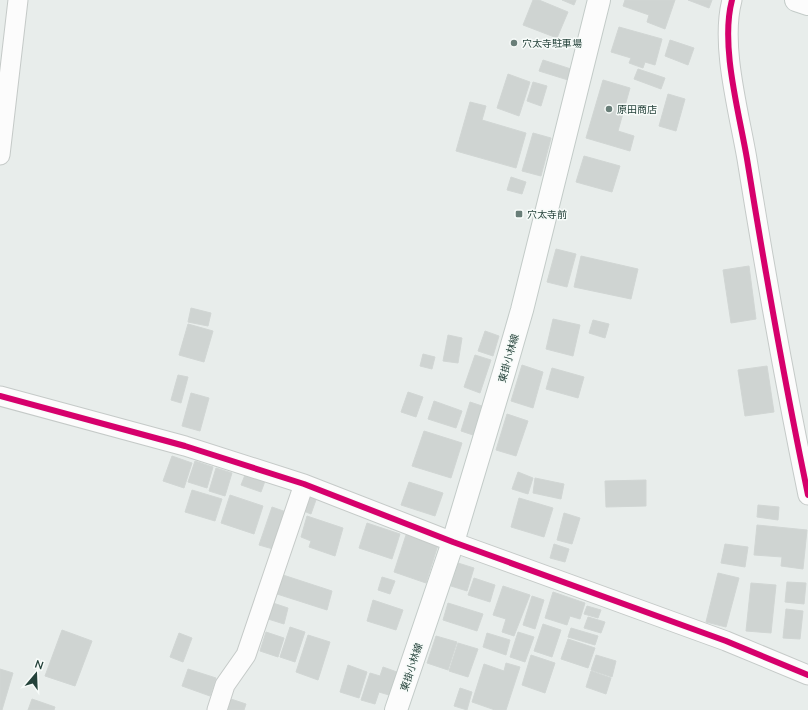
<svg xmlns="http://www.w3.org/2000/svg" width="808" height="710" font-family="Mulish,'Noto Sans JP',sans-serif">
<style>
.building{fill:#cfd4d2;stroke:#d1d6d4}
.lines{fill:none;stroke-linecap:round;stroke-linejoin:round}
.minor-casing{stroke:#c5cac8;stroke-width:21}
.secondary-casing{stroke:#c3cbc8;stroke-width:24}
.minor{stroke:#fcfcfc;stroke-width:19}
.secondary{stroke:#fcfcfc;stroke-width:22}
.cycleway-casing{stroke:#f7fbf9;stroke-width:8}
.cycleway{stroke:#d6006c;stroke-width:6}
.poi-dot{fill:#697e78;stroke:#f7fbf9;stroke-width:1.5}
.labels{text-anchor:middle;stroke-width:3;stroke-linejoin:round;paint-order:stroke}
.poi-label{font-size:10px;fill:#24423a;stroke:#f7fbf9;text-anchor:start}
.street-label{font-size:10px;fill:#24423a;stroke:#f7fbf9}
</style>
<rect width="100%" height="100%" fill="#e8edeb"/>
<path class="building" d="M533,0h6l29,12 -11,26 -34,-13z
M562,0h14l-2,5z
M625,0h50l-10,29 -18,-7 2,-7 -26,-9z
M688,0h24l-3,8z
M619,27l43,12 -7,26 -10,-3 -2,6 -14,-5 2,-5 -20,-6z
M670,40l24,8 -6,17 -23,-9z
M543,60l28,9 -3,11 -29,-9z
M638,69l27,9 -4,11 -27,-10z
M508,74l22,8 -11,34 -22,-8z
M603,80l27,8 -12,43 16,5 -4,15 -44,-13z
M533,82l14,4 -6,20 -14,-5z
M668,94l17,5 -9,32 -17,-5z
M470,102l16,4 -4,14 44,13 -10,35 -60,-17z
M533,133l18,5 -10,38 -19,-5z
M584,156l36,10 -8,26 -36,-10z
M511,177l15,5 -4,12 -15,-4z
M556,249l20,5 -9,33 -20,-5z
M581,256l57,13 -7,30 -57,-12z
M749,266l7,53 -25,4 -8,-53z
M191,308l20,5 -3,13 -20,-4z
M553,319l27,6 -7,31 -27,-7z
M593,320l16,4 -4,14 -16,-5z
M188,324l25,7 -9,31 -25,-7z
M485,331l14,5 -6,20 -15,-5z
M448,335l14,3 -4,25 -15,-2z
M423,354l12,3 -3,12 -12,-3z
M475,355l16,5 -11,33 -16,-6z
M522,365l21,7 -10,36 -22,-7z
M767,366l7,46 -29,4 -7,-46z
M552,368l32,9 -6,21 -32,-9z
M178,375l10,2 -7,26 -10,-3z
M408,392l15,5 -7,20 -15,-5z
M191,393l18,5 -9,33 -18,-5z
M434,401l28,10 -6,17 -28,-9z
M470,402l12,4 -9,29 -12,-4z
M507,414l21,7 -12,35 -20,-6z
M424,431l38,12 -11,35 -39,-12z
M172,456l20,7 -8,25 -21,-7z
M195,461l18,6 -6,21 -19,-6z
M216,468l16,5 -7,23 -16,-5z
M518,472l15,6 -5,16 -16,-5z
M245,475l20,6 -4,11 -20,-7z
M535,478l29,6 -3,15 -28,-6z
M646,480v26l-40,1 -1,-26z
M409,482l34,11 -8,23 -34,-11z
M192,490l30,9 -7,22 -30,-9z
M306,494l11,3 -6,17 -10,-4z
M230,495l33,11 -9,28 -33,-11z
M519,498l34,10 -9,29 -33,-10z
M758,505l21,2 -1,13 -21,-3z
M272,507l20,7 -12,37 -21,-6z
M564,513l16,5 -8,26 -15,-4z
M307,516l36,12 -8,28 -26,-9 2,-6 -10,-4z
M367,523l33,11 -8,25 -33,-11z
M757,525l50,5 -4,39 -22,-3 1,-9 -28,-2z
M406,535l32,10 -12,38 -32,-11z
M554,544l15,5 -4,13 -15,-4z
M725,544l23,3 -3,20 -24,-4z
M458,563l16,5 -7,23 -16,-5z
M718,573l21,5 -13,49 -20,-5z
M283,575l49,16 -5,19 -50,-16z
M382,577l13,4 -5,13 -12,-4z
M474,578l21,7 -5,17 -22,-7z
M787,582l19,1 -2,21 -19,-2z
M751,583l25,2 -5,48 -25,-2z
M503,586l27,9 -16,41 -12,-4 4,-13 -13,-4z
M553,592l32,11 -5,16 -10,-3 -3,9 -22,-7z
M532,596l12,4 -9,29 -12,-4z
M373,600l30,10 -7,20 -29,-9z
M270,602l18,6 -4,16 -19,-6z
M448,603l35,11 -6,17 -34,-11z
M587,606l14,4 -3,8 -14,-4z
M786,609l17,2 -3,28 -17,-1z
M588,617l17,5 -4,11 -17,-5z
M543,624l18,6 -9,27 -18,-6z
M290,627l15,5 -10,30 -15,-5z
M571,628l27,8 -3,9 -27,-8z
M62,630l30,11 -17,45 -30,-10z
M266,632l18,6 -6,19 -18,-6z
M518,632l16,5 -9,25 -15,-5z
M179,633l13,5 -9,24 -13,-5z
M487,633l23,7 -4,15 -23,-8z
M308,635l22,7 -12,38 -22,-8z
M436,636l21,6 -9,28 -21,-7z
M568,639l27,9 -7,20 -27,-9z
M458,643l20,6 -10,28 -19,-6z
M531,655l24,8 -10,30 -23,-8z
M596,655l20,6 -4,16 -21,-7z
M506,663l14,4 -14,43h-11l-23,-8 12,-38 20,7z
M348,665l19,7 -8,26 -19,-6z
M383,667l14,5 -8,23 -10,-3 -4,12 -14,-4 9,-27 10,3z
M0,669l13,4 -11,37h-2z
M188,669l28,9 -6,18 -28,-10z
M591,671l20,7 -5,16 -20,-7z
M460,688l12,4 -5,18 -13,-4z
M32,699l23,8 -1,3h-26z
M231,699l15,5 -2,6h-16z"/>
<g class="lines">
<g class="minor-casing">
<path id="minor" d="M732,0c-12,45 7,112 15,159 18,112 38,225 61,336
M0,155l18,-155
M0,396l185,50 119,38 149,58 273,99 82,34
M217,710l8,-25 21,-30 58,-171"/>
</g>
<g class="secondary-casing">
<path id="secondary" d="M796,0l12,4
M396,710l57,-168 52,-173 17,-59 77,-310"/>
</g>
<use href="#minor" class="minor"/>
<use href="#secondary" class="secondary"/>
<g class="cycleway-casing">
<path id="cycleway" d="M732,0c-12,45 7,112 15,159 18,112 38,225 61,336
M0,396l185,50 119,38 149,58 273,99 82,34"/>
</g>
<use href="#cycleway" class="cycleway"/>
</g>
<g class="poi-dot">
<circle cx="514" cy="43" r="4"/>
<circle cx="609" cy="109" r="4"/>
<rect x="515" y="210" width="8" height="8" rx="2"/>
</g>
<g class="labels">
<g class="poi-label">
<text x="522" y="47">穴太寺駐車場</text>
<text x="617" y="113">原田商店</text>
<text x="527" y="218">穴太寺前</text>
</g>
<g class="street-label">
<text transform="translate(508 358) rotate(-74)" y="4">東掛小林線</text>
<text transform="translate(411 667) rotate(-72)" y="4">東掛小林線</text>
</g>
</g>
<g transform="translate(36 674) rotate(19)" stroke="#f7fbf9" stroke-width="3" paint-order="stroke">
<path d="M0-3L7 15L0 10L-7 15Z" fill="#24423a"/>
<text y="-6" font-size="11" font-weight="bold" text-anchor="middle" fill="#24423a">N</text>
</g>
</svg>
